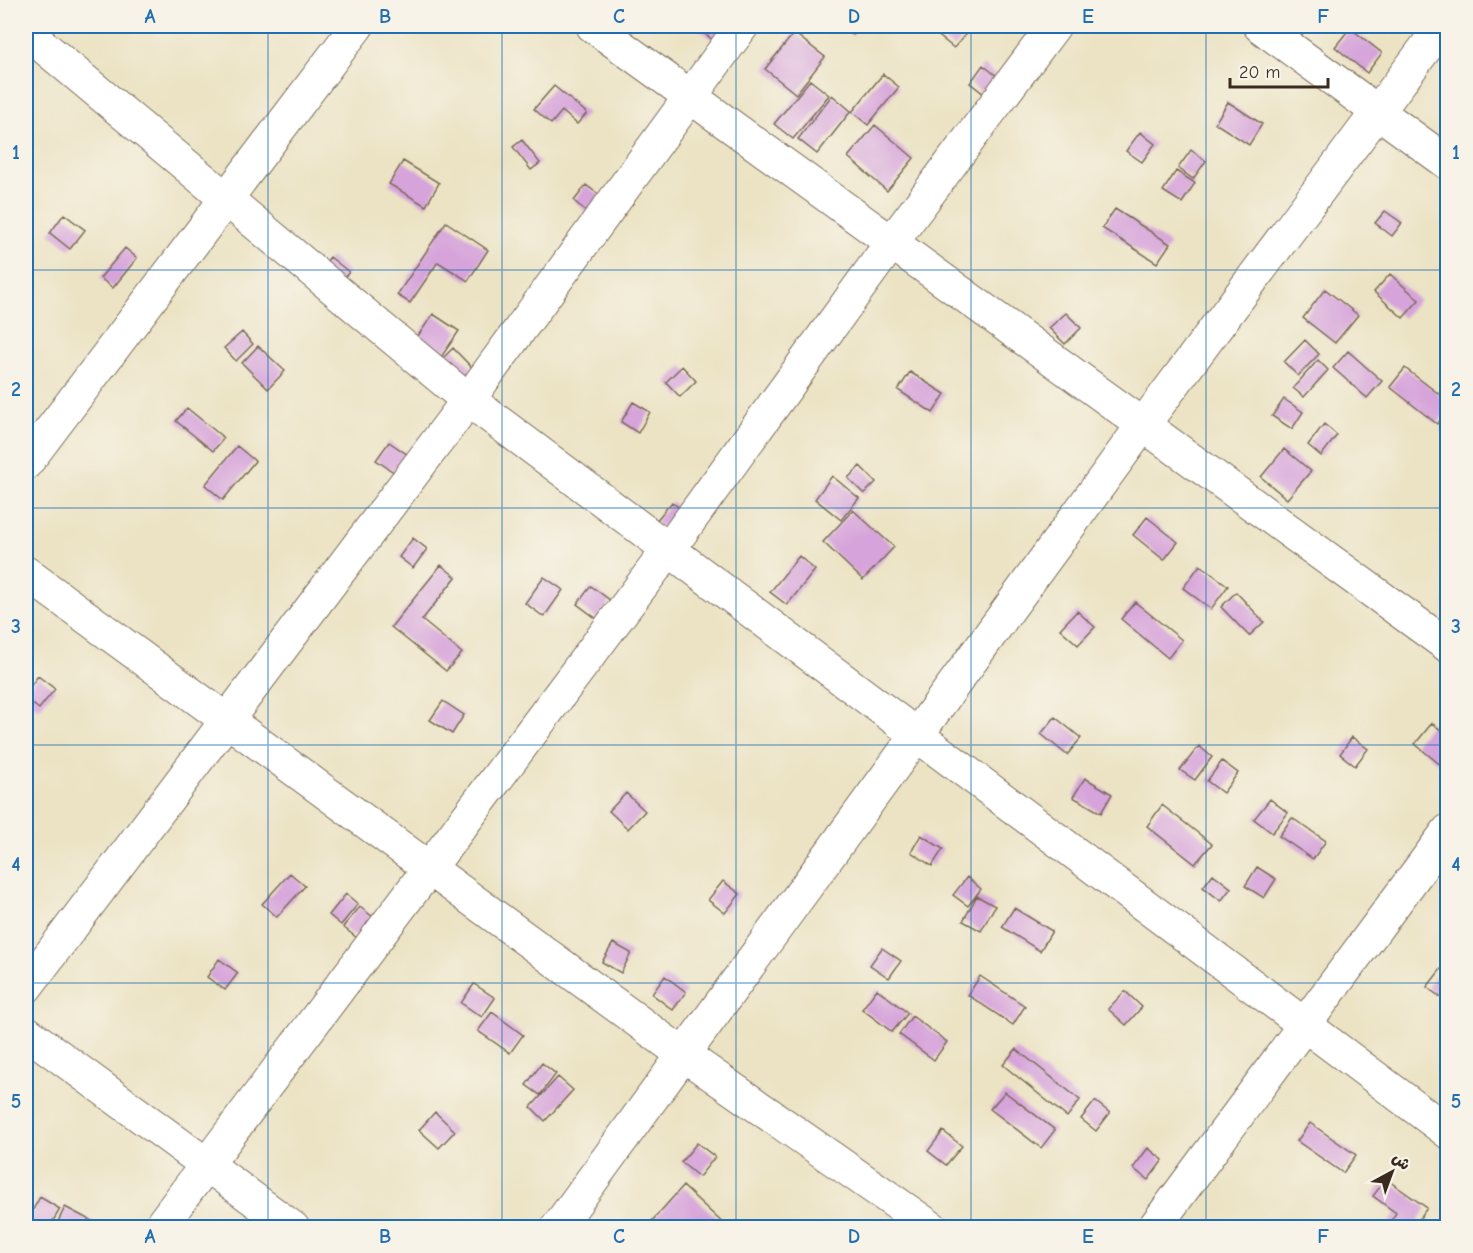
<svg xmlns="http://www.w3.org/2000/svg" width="1473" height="1253" font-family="'Comic Neue','Playpen Sans Arabic',sans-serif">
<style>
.building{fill:#d6a3da}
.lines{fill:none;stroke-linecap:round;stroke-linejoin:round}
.minor-casing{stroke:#796b58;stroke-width:35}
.minor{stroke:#fff;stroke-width:33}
.grid{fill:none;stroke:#1f6fb2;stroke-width:1.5;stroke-opacity:0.55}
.neatline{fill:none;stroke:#1f6fb2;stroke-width:2}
.grid-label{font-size:20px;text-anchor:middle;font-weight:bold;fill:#1f6fb2}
</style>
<rect width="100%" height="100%" fill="#f7f3e8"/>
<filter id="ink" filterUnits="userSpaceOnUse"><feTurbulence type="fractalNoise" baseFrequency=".0167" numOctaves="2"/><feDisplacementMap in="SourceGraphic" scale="12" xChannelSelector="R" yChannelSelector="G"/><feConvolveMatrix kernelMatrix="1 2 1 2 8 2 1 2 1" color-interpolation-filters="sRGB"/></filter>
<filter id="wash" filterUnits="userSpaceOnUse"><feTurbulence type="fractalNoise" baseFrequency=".008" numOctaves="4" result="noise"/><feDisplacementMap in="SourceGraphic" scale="24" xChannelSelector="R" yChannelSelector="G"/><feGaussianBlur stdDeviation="1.35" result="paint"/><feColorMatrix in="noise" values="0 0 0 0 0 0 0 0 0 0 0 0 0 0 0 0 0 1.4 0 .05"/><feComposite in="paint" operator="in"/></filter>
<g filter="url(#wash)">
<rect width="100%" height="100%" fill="#ece3c4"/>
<g id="blocks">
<path class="building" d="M702,26h34l-16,20 -21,-17z
M841,26h20l-8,9z
M926,26h40l4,3 -16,19z
M1350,28l32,25 -15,20 -32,-26z
M794,33l31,24 -29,37 -31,-25z
M983,65l15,12 -14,17 -14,-11z
M883,74l16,13 -31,38 -16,-13z
M810,80l19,15 -36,44 -19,-15z
M554,86l33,27 -10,11 -15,-13 -11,13 -17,-15z
M832,95l19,16 -34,43 -19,-15z
M1228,102l34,22 -13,21 -34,-22z
M875,125l39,33 -27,33 -39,-34z
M1140,132l15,12 -13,18 -16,-11z
M522,140l18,23 -9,7 -18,-23z
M1191,150l15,11 -13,18 -15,-11z
M403,161l36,22 -13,23 -37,-22z
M1176,171l19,12 -13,20 -19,-12z
M586,185l16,12 -13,17 -15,-13z
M1115,209l55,35 -13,19 -55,-35z
M1385,211l17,12 -10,13 -17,-13z
M64,214l21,16 -15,19 -20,-16z
M446,222l42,28 -20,31 -30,-19 -28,41 -13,-8z
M125,248l12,10 -24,30 -13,-10z
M330,257l19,15 -13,16 -19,-15z
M1390,274l29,26 -16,18 -29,-26z
M1325,289l33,26 -23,28 -32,-25z
M1066,313l15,15 -16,16 -16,-16z
M433,314l26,17 -22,32 -26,-17z
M242,332l11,12 -17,17 -12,-13z
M1305,340l14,14 -21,22 -14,-14z
M258,346l27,25 -17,18 -26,-26z
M453,348l27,28 -14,12 -25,-28z
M1348,351l34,30 -15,17 -34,-30z
M1318,360l10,10 -24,27 -11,-9z
M682,366l14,15 -16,16 -14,-15z
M1405,368l43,33v11l-11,12 -47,-37z
M910,372l35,22 -12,19 -35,-23z
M1284,399l19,13 -11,17 -20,-13z
M633,402l17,10 -12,21 -17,-11z
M187,408l37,30 -11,13 -37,-30z
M1448,417v18l-8,-5z
M1324,424l13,11 -16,21 -13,-11z
M389,442l19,13 -13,18 -19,-13z
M237,446l18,15 -32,39 -18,-15z
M1284,449l27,22 -24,28 -26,-22z
M860,466l16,16 -12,12 -16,-16z
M832,476l27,22 -18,22 -26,-21z
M672,502l16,13 -17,21 -16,-14z
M853,510l41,37 -31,33 -40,-38z
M1147,517l31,25 -14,18 -31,-25z
M413,538l14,11 -14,19 -14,-11z
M799,556l16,14 -28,35 -17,-13z
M441,565l15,12 -34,43 40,33 -16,18 -55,-44z
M1200,565l28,21 -17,23 -28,-21z
M544,577l19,13 -19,27 -19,-14z
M591,586l20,15 -14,18 -20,-15z
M1236,592l28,30 -15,14 -28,-29z
M1135,602l47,38 -14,18 -47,-39z
M1077,611l18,16 -17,18 -18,-16z
M38,676l17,13 -16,20 -13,-10v-7z
M443,701l21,14 -12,19 -22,-14z
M1055,717l26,21 -14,17 -26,-21z
M1432,723l16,13v35l-33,-27z
M1352,737l16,12 -13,17 -15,-12z
M1199,746l13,11 -17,23 -15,-10z
M1222,761l16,12 -15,20 -16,-12z
M1085,778l27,16 -11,19 -28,-16z
M626,793l19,18 -17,18 -19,-18z
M1270,799l18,14 -16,20 -18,-14z
M1162,805l50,39 -17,20 -48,-38z
M1292,818l34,23 -13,18 -34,-23z
M921,835l22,14 -11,17 -21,-14z
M1257,867l19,12 -12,19 -19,-12z
M290,873l15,13 -28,31 -15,-13z
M1213,874l18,14 -10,13 -18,-14z
M967,877l14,12 -13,17 -15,-11z
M723,881l17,13 -15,19 -17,-13z
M346,894l12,10 -17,21 -12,-10z
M977,896l18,10 -14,25 -18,-10z
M360,907l13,10 -16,21 -14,-11z
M1014,908l38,23 -12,20 -38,-24z
M613,943l18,10 -10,20 -19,-11z
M882,948l19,13 -12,17 -19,-13z
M219,959l19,14 -13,17 -18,-13z
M1441,969l7,5v29l-21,-16z
M665,976l21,16 -13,18 -21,-16z
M980,976l45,30 -12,19 -45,-30z
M474,984l21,14 -13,19 -21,-14z
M877,989l31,24 -16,19 -30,-23z
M1125,991l17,16 -16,18 -18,-16z
M492,1012l31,23 -13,18 -32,-22z
M912,1016l35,26 -13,18 -35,-26z
M1016,1049l64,51 -13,17 -64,-52z
M542,1063l14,11 -16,21 -14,-10z
M558,1077l15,13 -28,31 -14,-14z
M1005,1092l50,38 -14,18 -51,-39z
M1095,1101l15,12 -14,18 -15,-12z
M435,1112l20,19 -16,17 -20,-18z
M1310,1123l46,32 -13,18 -46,-32z
M943,1131l19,15 -16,19 -18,-14z
M697,1143l18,14 -16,20 -18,-15z
M1148,1148l15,12 -15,20 -15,-12z
M1386,1179l41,29 -14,20h-27l10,-15 -23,-17z
M683,1186l45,42h-71l-6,-6z
M40,1197l20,12 -11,19h-23v-6z
M65,1207l40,21h-50z"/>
</g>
</g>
<g filter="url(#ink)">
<use href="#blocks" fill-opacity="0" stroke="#796b58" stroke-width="1.5"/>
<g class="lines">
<g class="minor-casing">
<path id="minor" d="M593,26l855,620
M1260,26l188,137
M26,32l432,360 990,740
M26,463l331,-437
M26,573l658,482 248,173
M26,987l443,-588 273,-373
M26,1032l267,196
M159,1228l510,-679 223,-307 162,-216
M557,1228l586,-803 299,-399
M1154,1228l294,-397"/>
</g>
<use href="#minor" class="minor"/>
</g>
</g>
<path class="grid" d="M268,26v1202M502,26v1202M736,26v1202M971,26v1202M1206,26v1202M26,270h1422M26,508h1422M26,745h1422M26,983h1422"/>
<rect width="1473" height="1253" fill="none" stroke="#f7f3e8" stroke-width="66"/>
<g transform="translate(1392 1172) rotate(41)" stroke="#f7f3e8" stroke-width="4.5" paint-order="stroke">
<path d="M0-4.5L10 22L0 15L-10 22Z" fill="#3b2a1e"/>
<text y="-9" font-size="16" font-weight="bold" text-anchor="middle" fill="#3b2a1e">ش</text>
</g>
<path d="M1230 78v9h98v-9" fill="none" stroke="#3b2a1e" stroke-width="3"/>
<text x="1239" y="78" font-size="18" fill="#3b2a1e" stroke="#f7f3e8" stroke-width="4.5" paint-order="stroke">20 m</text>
<rect x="33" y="33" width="1407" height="1187" class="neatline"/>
<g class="grid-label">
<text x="150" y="23">A</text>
<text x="385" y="23">B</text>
<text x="619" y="23">C</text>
<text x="854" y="23">D</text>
<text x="1088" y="23">E</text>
<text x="1323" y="23">F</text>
<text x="16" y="159">1</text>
<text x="1456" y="159">1</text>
<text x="16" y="396">2</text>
<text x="1456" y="396">2</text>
<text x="16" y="633">3</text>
<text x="1456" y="633">3</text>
<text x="16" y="871">4</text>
<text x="1456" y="871">4</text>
<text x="16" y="1108">5</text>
<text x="1456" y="1108">5</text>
<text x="150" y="1243">A</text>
<text x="385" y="1243">B</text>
<text x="619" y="1243">C</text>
<text x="854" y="1243">D</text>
<text x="1088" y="1243">E</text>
<text x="1323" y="1243">F</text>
</g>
</svg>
